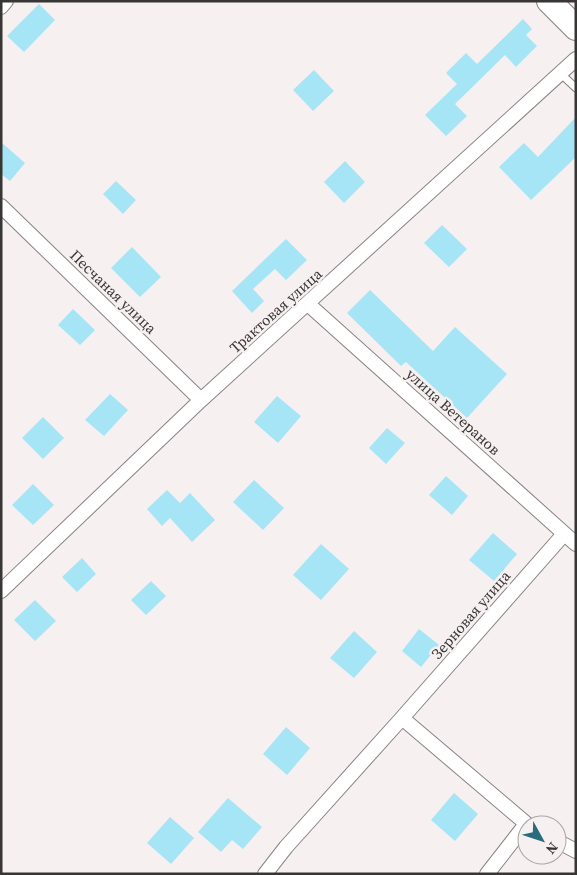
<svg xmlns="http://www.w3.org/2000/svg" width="577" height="875" font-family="'Source Serif 4',serif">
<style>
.building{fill:#a6e5f6}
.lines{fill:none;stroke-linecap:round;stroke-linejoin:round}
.service-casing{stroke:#888383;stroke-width:9}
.minor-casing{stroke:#888383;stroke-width:16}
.trunk-casing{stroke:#888383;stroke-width:26}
.service{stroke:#fff;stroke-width:7}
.minor{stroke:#fff;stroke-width:14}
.trunk{stroke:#fff;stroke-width:24}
.labels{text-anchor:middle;stroke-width:5;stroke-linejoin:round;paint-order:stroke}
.street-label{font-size:15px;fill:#383535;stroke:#f6f0f0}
</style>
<rect width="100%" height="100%" fill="#f6f0f0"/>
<path class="building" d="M39,4l16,16 -31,32 -17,-16z
M523,19l9,10 -6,6 11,11 -21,21 -11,-12 -50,49 12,12 -21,20 -21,-21 32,-31 -11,-11 20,-20 11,11z
M314,70l20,21 -21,20 -20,-21z
M576,117v40l-45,43 -32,-33 25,-24 14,14z
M1,142l24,21 -15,18 -9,-7z
M345,161l20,21 -21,21 -20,-21z
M116,181l20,19 -13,14 -20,-20z
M442,225l25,24 -18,18 -25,-24z
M286,239l21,21 -21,20 -11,-11 -22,20 11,12 -12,12 -20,-22z
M132,247l29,30 -21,20 -29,-29z
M370,290l63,61 22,-24 52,47 -40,44 -61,-56 -5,4 -54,-53z
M73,309l22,21 -15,15 -22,-20z
M110,394l18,16 -24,26 -19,-16z
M277,396l24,20 -23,27 -24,-21z
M43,417l21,21 -21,21 -21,-21z
M387,428l18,15 -19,21 -17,-16z
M446,476l22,20 -16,19 -23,-20z
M254,480l30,28 -21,22 -30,-28z
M33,484l21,21 -21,20 -21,-20z
M167,490l13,13 10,-10 25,27 -23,22 -22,-24 -8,8 -15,-17z
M493,533l24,21 -23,27 -25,-21z
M321,544l28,25 -28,31 -28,-25z
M82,558l14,16 -19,18 -15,-15z
M151,581l15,15 -20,19 -15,-15z
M35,600l21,21 -21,20 -21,-21z
M419,629l20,16 -18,22 -19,-16z
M354,631l23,21 -23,26 -24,-20z
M286,727l24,21 -23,27 -24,-21z
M454,793l24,21 -23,27 -24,-21z
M228,798l34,29 -19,22 -11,-9 -11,12 -23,-20z
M170,817l24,21 -23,26 -24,-21z"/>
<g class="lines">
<g class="service-casing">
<path id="service" d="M560,73l16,15"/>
</g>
<g class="minor-casing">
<path id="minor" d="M1,7l5,-6
M1,206l200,194
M308,304l268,240
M1,591l200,-191 375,-341
M402,718l126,107
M557,841l19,10
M265,874l21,-27 116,-129 162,-184
M487,874l39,-50"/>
</g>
<g class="trunk-casing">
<path id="trunk" d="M549,1l27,27"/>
</g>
<use href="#service" class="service"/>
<use href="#minor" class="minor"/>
<use href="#trunk" class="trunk"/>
</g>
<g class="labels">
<g class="street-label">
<text transform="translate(113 292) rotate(44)" y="5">Песчаная улица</text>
<text transform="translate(276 311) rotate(-42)" y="5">Трактовая улица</text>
<text transform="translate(453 412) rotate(42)" y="5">улица Ветеранов</text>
<text transform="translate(471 615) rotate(-49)" y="5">Зерновая улица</text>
</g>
</g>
<rect width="577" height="875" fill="none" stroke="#383535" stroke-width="5"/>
<g transform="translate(542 840) rotate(130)"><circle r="24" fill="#f6f0f0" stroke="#aaa5a5"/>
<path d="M0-4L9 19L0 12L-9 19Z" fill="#286c7d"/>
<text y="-8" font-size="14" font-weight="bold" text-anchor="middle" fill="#383535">N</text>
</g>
</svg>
